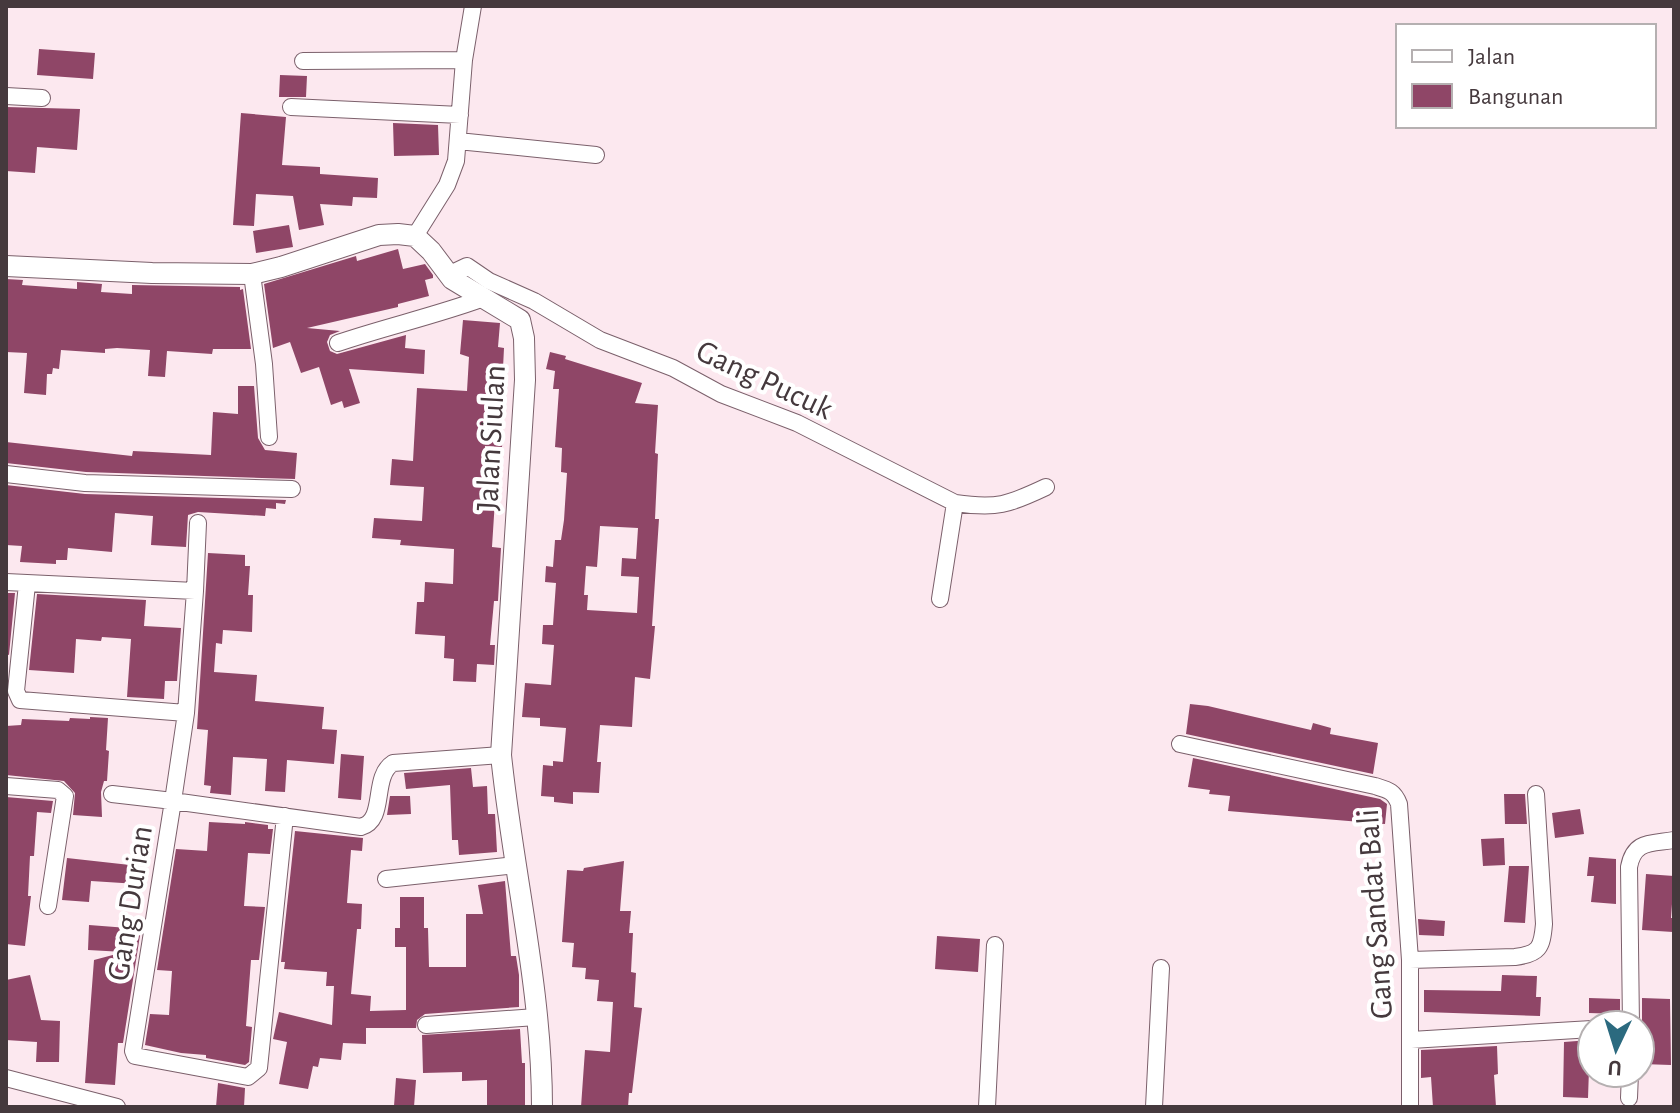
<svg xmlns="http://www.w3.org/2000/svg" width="1680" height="1113" font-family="'Alegreya Sans',sans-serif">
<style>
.building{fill:#8f4667;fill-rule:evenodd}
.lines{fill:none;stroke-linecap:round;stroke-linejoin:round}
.minor-casing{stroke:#7b606b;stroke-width:18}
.tertiary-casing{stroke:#7b606b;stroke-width:22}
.minor{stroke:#fff;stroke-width:16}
.tertiary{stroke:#fff;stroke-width:20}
.labels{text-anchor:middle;stroke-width:8;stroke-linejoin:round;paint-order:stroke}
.street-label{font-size:32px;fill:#45393d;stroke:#fff}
</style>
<rect width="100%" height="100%" fill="#fce8ef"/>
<path class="building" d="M39,49l56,4 -2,26 -56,-4z
M280,75l27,1 -1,21h-27z
M6,107l74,2 -3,41 -40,-3 -2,26 -29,-2z
M241,113l45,4 -4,48 38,2v7l58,4 -1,20 -24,-1 -1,9 -32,-2 4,21 -25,5 -6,-34 -37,-2 -2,32 -21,-1z
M393,123l45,2 1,30 -45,1z
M289,225l4,22 -37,6 -3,-22z
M398,249l5,20 22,-5 8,11v3l-8,2 4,16 -31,8v3l-91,21 33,3 -10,4 -3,7 3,9 7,3 69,-19 -1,13 20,2 -1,24 -75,-5 11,34 -16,5 -2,-7 -11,4 -12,-38 -18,6 -11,-31 -17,6 -9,-64 92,-28 1,5z
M6,279l17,1 -1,5 55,4v-7l25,2 -1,8 31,2v-9l108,2v3l3,-1 8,60h-38l-1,5 -45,-3 -2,26 -17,-1 2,-26 -33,-2 -12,1v4l-44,-3 -2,19 -6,-1 -1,6h-5l-1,21 -22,-2 3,-40 -21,-1z
M463,320l37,3 -2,24 6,1 -1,20 -4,-1 -3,48 8,1 -2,31 -17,-1 -2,36 19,2 -2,17 -5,-1 -3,47 9,1 -3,53h-4l-4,44h5l-1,20 -17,-1 -1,18 -23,-1 1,-22 -10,-1 1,-22 -30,-2 2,-32h7l1,-20 28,2 1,-35 -54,-4 1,-5 -29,-2 2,-20 48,3 2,-34 -34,-2 2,-26 21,2 4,-73 50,3 2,-34 -9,-3z
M550,352l16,4 -1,3 77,24 -7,20 23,2 -3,48 3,1 -3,65h4l-7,107h3l-5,53 -15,-2 -3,50 -32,-2 -3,37h4l-2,31 -26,-1v12l-19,-2v-5l-13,-1 2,-31 10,1v-5l10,1 3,-34 -26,-2v-8l-18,-1 3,-34 26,2 3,-40 -12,-1 1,-19h10l3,-42 -11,-1 1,-16 7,1 2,-27h6l3,-20 3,-47 -6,-1 1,-24 -7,-1 4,-58h-6l2,-18 -9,-2zM600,526l38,2 -2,31 -14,-1 -1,18 18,1 -2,36 -50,-3 1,-15h-4l2,-29 11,1z
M238,386h16l4,52 7,12 32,3 -2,26 -209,-7 -80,-9v-21l126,14 1,-5 78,4 2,-43 25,2z
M6,485l79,9 201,6 -1,4 -9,-1v6l-10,-1 -1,8 -67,-4 -10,3 -2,32 -35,-2 2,-29 -38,-3 -3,39 -44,-4 -1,12h-11v4l-36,-2 2,-16 -16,-1z
M208,553l37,2v11h5l-2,29h5l-1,37 -29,-2 -1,14 -6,-1 -2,29 43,3 -2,26 69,6 -2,22 15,1 -3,34 -47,-4 -2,32 -20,-1 2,-32 -34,-2 -2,38 -21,-2 1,-7 -7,-1 4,-55 -11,-1z
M6,593h9l-6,62 -3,-1z
M37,594l109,6 -2,26 37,2 -4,53h-12l-1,18 -37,-2 4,-58 -29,-2 -1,4 -25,-2 -2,34 -45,-3z
M1190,704l18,2 103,24 2,-7 18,5 -1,6 48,9 -5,31 -187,-40z
M90,717l18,1 -2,32 3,1 -2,30h-3l-3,11 1,25 -29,-2 2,-22 -11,-12 -58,-6v-49l15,-1 1,-6 47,2 1,-3 20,1z
M341,754l23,2 -3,44 -23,-2z
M1193,758l187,41 7,5 -2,20 -157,-13 2,-15 -21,-2 1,-4 -22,-3z
M471,768l2,19 14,-1 1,28h7l2,38 -38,3 -1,-15h-6l-2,-55 -44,4 -2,-16z
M1504,794h21l2,30h-22z
M390,796h20l1,18 -24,1z
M6,797l47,4 -2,12 -14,-1 -3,44h-4l-2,40h3l-6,50 -19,-2z
M1580,809l4,25 -29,4 -3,-25z
M209,822l36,2v-2l23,3v4h5l-3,25 -22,-1 -4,53 21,1 -6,53h-8l-5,66 6,1 -3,35 -4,3 -39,-7v-3l-25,-2 -36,-8 5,-31 19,1 3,-44 -15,-1 19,-121 31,2z
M295,831l68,7 -1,13 -11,-1 -4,53 15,1 -1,25h-4l-6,65 20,2 -1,15 36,-1v-63h-11v-19h5v-31h24v31h4l1,39h37v-53h17l-5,-29 27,-4 6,75h5l3,19v32l-94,7 -8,6 -1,8h-50v16l-23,-1 -2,17 -21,-2 -2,9 -5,-1 -5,23 -29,-5 8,-42 -14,-3 6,-27 53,13 2,-39h-8l1,-14 -43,-3 1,-7h-4z
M1504,838l1,27 -22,1 -2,-27z
M1589,857l27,2v45l-25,-2 3,-26h-7z
M67,858l72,8 -1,18 -47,-3 -2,21 -27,-2z
M624,861l-4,50h11l-2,22h4l-2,39 5,1 -2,34 8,1 -10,85h-3l-1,14h-47l4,-57 25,2 3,-50 -16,-1 2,-21 -14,-1 1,-11 -14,-1 2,-24 -12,-1 5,-72 16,1 1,-3z
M1509,866h20l-4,57 -21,-1z
M1646,874l28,2 -3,42h3l-1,14 -31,-2z
M1418,919l27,2 -1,15 -25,-1z
M89,925l52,4 -18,114h-5l-3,42 -30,-2 4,-57 5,-66 30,-8 -36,-2z
M937,936l43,3 -2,33 -43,-3z
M30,975l11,45 19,1 -1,41h-23l1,-20 -31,-2v-60z
M1502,975l35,1 -1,21h5l-1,19 -116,-4v-22l77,1z
M1589,998l31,1v15l-31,-1z
M1642,998l28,1 1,66 -29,-1z
M520,1029l2,34h3v42l-38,1v-26l-25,1v-9l-39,1 -1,-38z
M1590,1040l-2,58 -25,-1 1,-55z
M1497,1046l1,28 -4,1 2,32h-63l-2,-30 -10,1v-28z
M396,1078l20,2 -2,27 -20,-1z
M218,1083l27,5 -1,19h-28z"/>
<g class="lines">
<g class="minor-casing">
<path id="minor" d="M303,61l161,-1
M6,96l36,2
M291,107l169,8
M458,141l138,14
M415,236l32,-51 9,-24 8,-101 9,-54
M252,274l12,90 5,73
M448,275l19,-9 22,15 45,20 66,39 73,28 48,26 76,29 158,80 -15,96
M338,343c47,-16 96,-27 143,-44
M6,474l79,9 207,6
M955,503c42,6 53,2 91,-16
M6,582l189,9 -9,122 -13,88 -61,-7
M27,584l-11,107 4,9 166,13
M195,591l3,-68
M1180,744l195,42c13,4 19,5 24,18l11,156v147
M6,786l52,4 7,6 -17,110
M285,816l-26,252 -11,9 -113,-21 -2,-5 40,-250 188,26c26,-7 10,-50 32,-64l108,-8
M386,879l130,-14
M1410,960l105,-3c24,-3 27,-9 29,-33l-8,-130
M426,1025l110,-8
M1631,1025l-2,-158c5,-27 22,-23 45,-27
M1411,1040l181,-11
M6,1078l111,29
M1629,1098l1,-25
M987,1107l8,-162
M1154,1107l7,-139"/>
</g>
<g class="tertiary-casing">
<path id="tertiary" d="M6,266l146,7 100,1 29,-7 98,-32 19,-1 17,2 16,15 21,28 68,41 4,18 1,42 -24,375c12,117 41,233 41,352"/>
</g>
<use href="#minor" class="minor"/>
<use href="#tertiary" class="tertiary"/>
</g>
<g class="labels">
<g class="street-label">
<text transform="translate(765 379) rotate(25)" y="11">Gang Pucuk</text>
<text transform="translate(490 438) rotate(-87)" y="11">Jalan Siulan</text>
<text transform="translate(129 903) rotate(-81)" y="11">Gang Durian</text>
<text transform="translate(1374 914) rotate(-94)" y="11">Gang Sandat Bali</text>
</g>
</g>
<rect width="1680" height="1113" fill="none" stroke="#45393d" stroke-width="16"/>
<rect x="1396" y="24" width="260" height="104" fill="#ffffff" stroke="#b5b0b1" stroke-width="2"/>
<rect x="1412" y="50" width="40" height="12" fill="#ffffff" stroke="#b5b0b1" stroke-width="2"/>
<text x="1468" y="64" font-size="24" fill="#45393d">Jalan</text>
<rect x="1412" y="84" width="40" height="24" fill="#8f4667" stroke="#b5b0b1" stroke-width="2"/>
<text x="1468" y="104" font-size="24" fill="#45393d">Bangunan</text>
<g transform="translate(1616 1049) rotate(184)"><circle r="38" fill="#ffffff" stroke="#b5b0b1" stroke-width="2"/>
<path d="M0-6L14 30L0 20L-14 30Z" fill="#2b6a7f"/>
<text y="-12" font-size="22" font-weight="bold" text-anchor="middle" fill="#45393d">U</text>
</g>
</svg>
